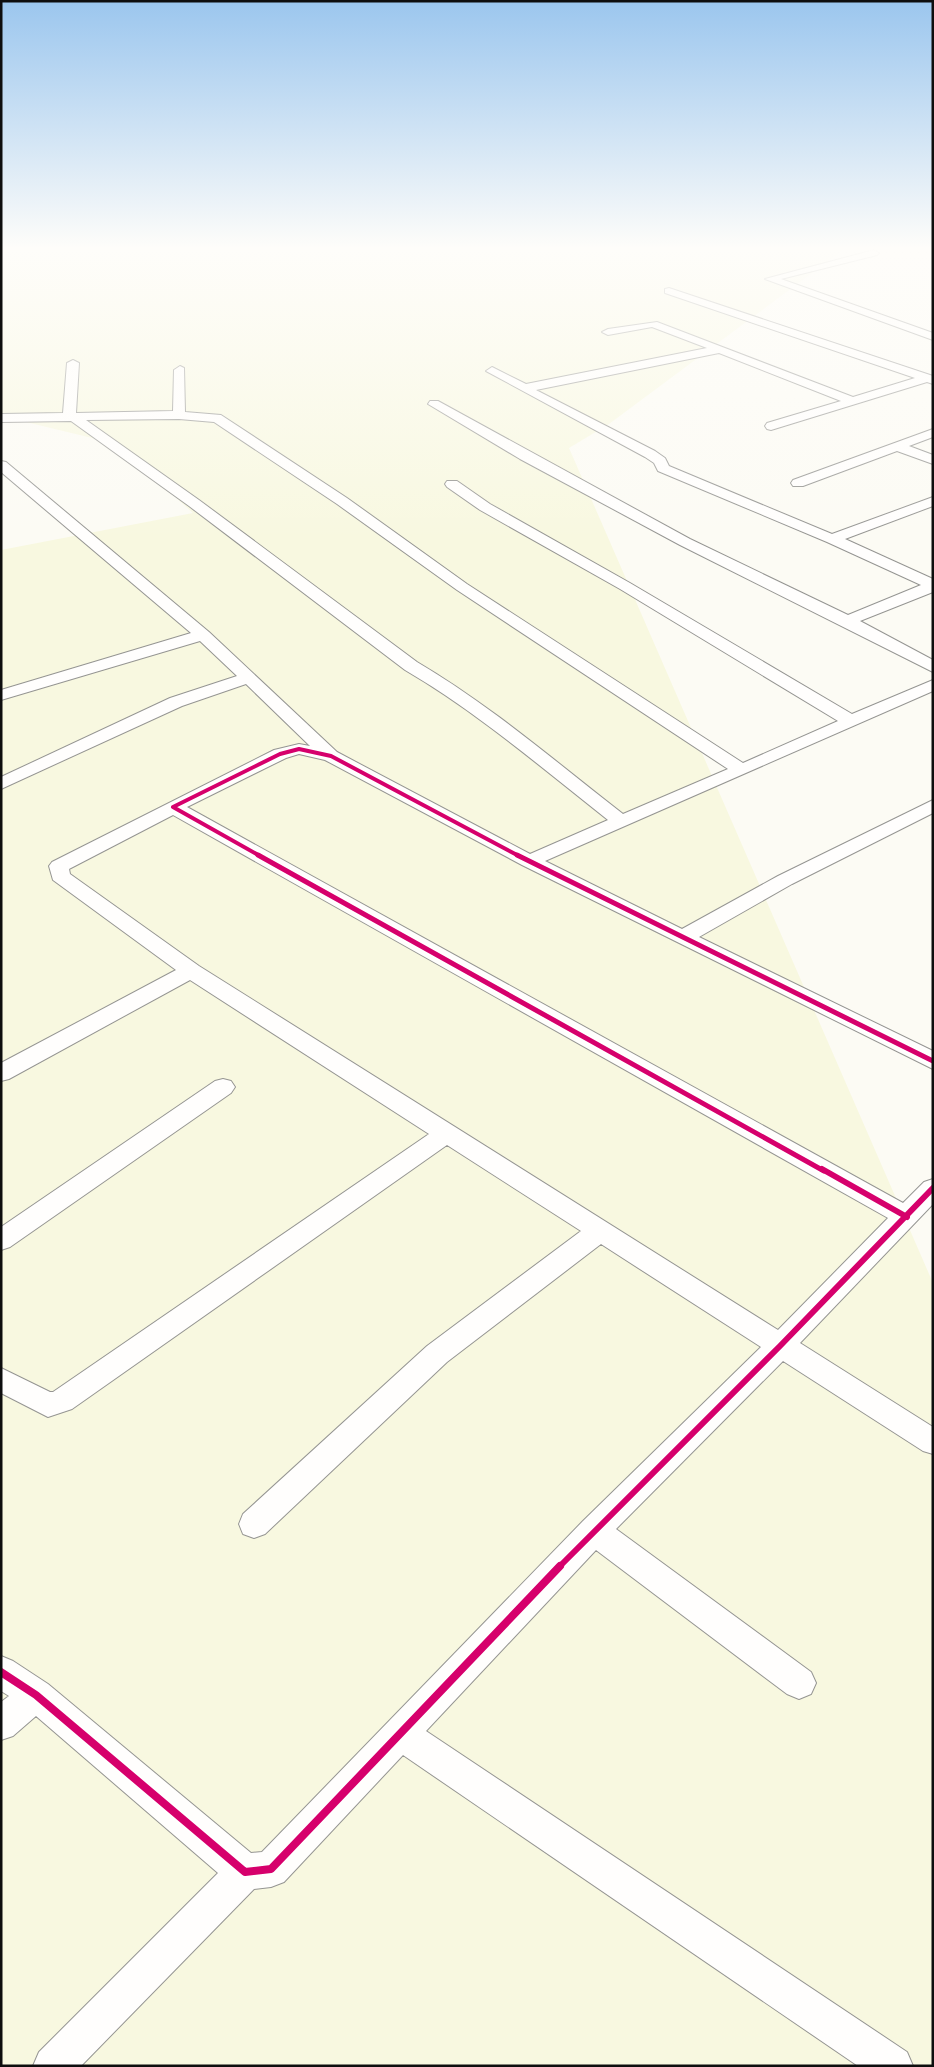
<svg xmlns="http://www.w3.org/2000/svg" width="934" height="2067" font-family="'Times New Roman',serif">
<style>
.farmland{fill:#f8f8e0}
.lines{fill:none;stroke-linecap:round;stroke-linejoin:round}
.minor-casing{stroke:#959592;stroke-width:2}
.minor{fill:#fffefd;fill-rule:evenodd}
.cycleway-far3-casing{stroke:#fff;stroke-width:6}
.cycleway-far2-casing{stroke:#fff;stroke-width:8}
.cycleway-far1-casing{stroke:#fff;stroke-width:9}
.cycleway-casing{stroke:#fff;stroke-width:11}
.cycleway-far3{stroke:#d6006c;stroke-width:4}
.cycleway-far2{stroke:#d6006c;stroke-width:5}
.cycleway-far1{stroke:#d6006c;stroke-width:6}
.cycleway{stroke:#d6006c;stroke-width:8}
</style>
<rect width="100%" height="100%" fill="#fcfbf4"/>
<path class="farmland" d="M1,250h842l-234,174 -40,24 364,835v783h-932v-1516l192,-37 -76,-69 -116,-28z"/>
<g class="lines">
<g class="minor-casing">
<path id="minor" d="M874,250l5,3 -2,2 -96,24 152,54v7l-168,-61z
M669,288l264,88v8l-6,-2 -156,48 -4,-1 -2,-3 2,-3 74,-22 -122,-48 -183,37 119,61 10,7 4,8 163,68 101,-37v9l-88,33 88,40v13l-73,29 73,39v12l-253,-127 -160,-86 -92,-55 2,-3h8l252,138 158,76 73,-30 -94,-43 -169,-71 -4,-8 -9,-6 -159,-86 6,-4 34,17 181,-36 -55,-21 -44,8 -6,-3 6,-3 49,-7 196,75 62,-19 -250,-85v-4z
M73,360l6,3 -3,50 97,-2 1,-41 6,-4 4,2 1,44 36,3 126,83 120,86 276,179 95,-42 -218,-132 -140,-79 -33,-23 -2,-3 2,-3h10l33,23 140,79 222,131 81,-34v11l-388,170 137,68 96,-53 155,-76v13l-141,71 -93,53 234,114v18l-411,-204 -197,-105 -26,-6 -13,4 -99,49 716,396 21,-21 9,-3v25l-133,139 133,84v27l-10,-3 -140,-90 -167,168 195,143 5,11 -5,11 -12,5 -12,-5 -191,-144 -170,181 481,321 6,14h-55l-455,-311 -119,127 -13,5 -17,2 -173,177h-48l6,-14 179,-179 -182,-157 -23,20 -12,4v-38l8,-6 -8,-5v-35l12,5 35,23 203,169 11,-1 321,-331 178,-174 -160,-103 -154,118 -182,172 -11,4 -11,-4 -4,-10 4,-10 184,-168 154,-115 -134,-86 -375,264 -24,8 -47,-24v-25l49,24h3l376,-258 -239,-154 -181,99 -8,2v-18l175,-93 -123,-90 -4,-14 3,-4 222,-112 25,-6 11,2 -64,-62 -64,22 -181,83v-12l169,-79 67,-22 -37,-35 -199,59v-10l190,-57 -190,-161v-11l5,1 203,170 128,120 193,102 78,-34c-66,-52 -131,-108 -203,-150l-216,-164 -118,-85 -70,1v-8l62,-1 4,-50zM179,419l35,3 123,82 120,86 271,179 -105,45c-67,-52 -133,-109 -206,-152l-218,-162 -113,-80zM173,815l715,403 -110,112 -579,-364 -129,-92 -1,-5z
M933,429v8l-24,9 24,9v9l-36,-13 -94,35h-10l-2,-3 2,-3z
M223,1079l8,2 4,6 -4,6 -221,154 -9,3v-23l214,-146z"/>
</g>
<use href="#minor" class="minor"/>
<g class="cycleway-far3-casing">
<path id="cycleway-far3" d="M260,856l-87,-49 107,-53 19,-5 32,7 188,100"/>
</g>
<g class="cycleway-far2-casing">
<path id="cycleway-far2" d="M258,855l566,316
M517,855l416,206"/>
</g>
<g class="cycleway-far1-casing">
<path id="cycleway-far1" d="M822,1169l85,48
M559,1567l221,-221 153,-158"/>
</g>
<g class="cycleway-casing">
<path id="cycleway" d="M1,1672l35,23 209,177 26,-3 289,-303"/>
</g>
<use href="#cycleway-far3" class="cycleway-far3"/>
<use href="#cycleway-far2" class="cycleway-far2"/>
<use href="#cycleway-far1" class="cycleway-far1"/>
<use href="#cycleway" class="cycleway"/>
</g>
<linearGradient id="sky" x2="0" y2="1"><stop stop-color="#9bc6ee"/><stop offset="0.46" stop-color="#fefdfa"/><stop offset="1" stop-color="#fefdfa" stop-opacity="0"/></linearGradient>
<rect width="934" height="539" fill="url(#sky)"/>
<rect width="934" height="2067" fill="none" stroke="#0e0e0e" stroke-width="5"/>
</svg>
